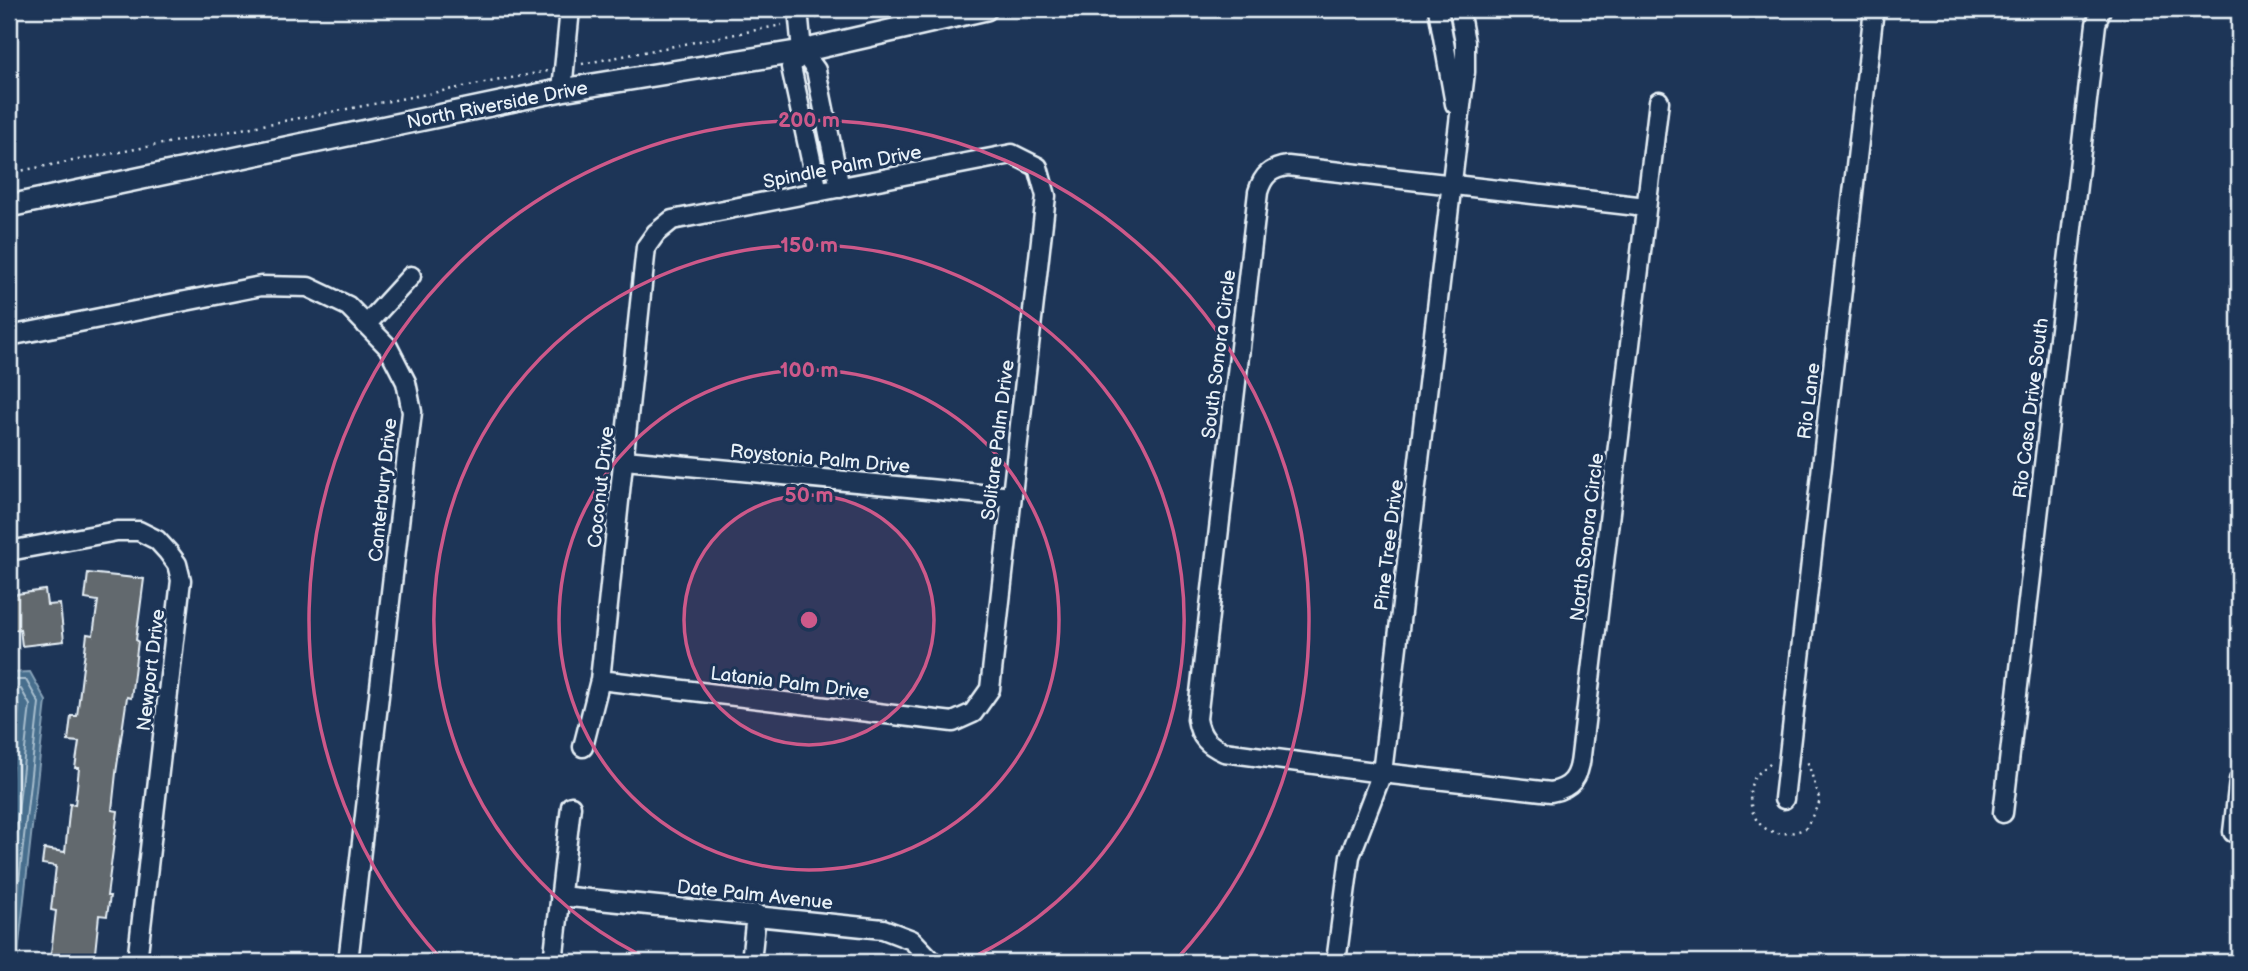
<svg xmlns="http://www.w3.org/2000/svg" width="2248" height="971" font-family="'Balsamiq Sans',sans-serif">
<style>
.water{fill:#466e8d;stroke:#87a2b8;stroke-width:2}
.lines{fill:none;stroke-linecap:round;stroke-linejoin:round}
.shore{stroke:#a7bdcd;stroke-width:2}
.building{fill:#62696e;stroke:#e8f1f8;stroke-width:2}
.minor-casing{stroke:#e8f1f8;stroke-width:23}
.tertiary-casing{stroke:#e8f1f8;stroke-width:26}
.path{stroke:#e8f1f8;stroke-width:2.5;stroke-dasharray:2 5;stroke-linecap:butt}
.minor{stroke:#1d3557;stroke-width:18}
.tertiary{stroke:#1d3557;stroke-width:21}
.ring{fill:none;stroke:#cd598a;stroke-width:3.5}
.labels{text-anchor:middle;stroke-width:6;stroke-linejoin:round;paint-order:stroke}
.street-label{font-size:19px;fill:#e8f1f8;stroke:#1d3557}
.centre{fill:#cd598a;stroke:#1d3557;stroke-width:3.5}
.ring-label{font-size:21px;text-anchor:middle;font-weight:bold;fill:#cd598a;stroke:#1d3557;stroke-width:6;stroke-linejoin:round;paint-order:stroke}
</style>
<rect width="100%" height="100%" fill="#1d3557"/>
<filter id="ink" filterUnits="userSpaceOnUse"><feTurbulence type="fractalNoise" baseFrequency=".0143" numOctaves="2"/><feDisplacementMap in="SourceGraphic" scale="14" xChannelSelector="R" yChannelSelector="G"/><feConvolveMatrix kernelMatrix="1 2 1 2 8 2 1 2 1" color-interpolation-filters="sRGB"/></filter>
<g filter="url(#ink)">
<path class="water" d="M30,672l16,29 -29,261h-8v-289z"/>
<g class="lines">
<path class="shore" d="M9,680h17l13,23 -29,259
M9,689h12l9,16 -21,187
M9,699l6,1 4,7 -10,90"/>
</g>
<path class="building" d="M88,573l56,6 -8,61 2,1 -7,57 -4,-1 -11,76 -4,37 6,1 -11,85h3l-3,20 -8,-1 -5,47h-44l6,-51 -5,-1 5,-44 -14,-2 2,-15 21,3 5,-48 5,1 4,-37h-4l4,-26 -11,-1 3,-25h6l10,-82 6,1 5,-34 -13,-2z
M45,590l2,15 13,-1 4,37 -42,5 -2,-17 -11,2v-36z"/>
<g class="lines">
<g class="minor-casing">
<path id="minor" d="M798,9l4,42 14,19 24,118
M1438,9l17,95
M802,51l-11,16 27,125
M562,90l8,-81
M1646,207l-358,-41c-17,2 -25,9 -30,26l-61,527c3,18 11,26 27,33l158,21 169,19c21,-4 28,-15 30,-36l78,-655
M366,325l45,-49
M9,336l252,-50 47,1 40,19 40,41 18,35 6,30 -64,550
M625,460l387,37
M9,551l108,-20h22l18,9 11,12 9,12 4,16 -44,382
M583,747l17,-67 46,-433 10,-14 16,-13 340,-66 26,13 8,29 -56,493 -17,24 -20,9 -353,-42
M1784,799l90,-790
M2003,813l93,-789 5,-15
M2233,832l6,-52
M560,896l323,33 29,11 21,22
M553,962l18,-156
M751,962l5,-48
M1336,962l14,-106 32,-83 83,-701v-30l-6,-33"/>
</g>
<g class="tertiary-casing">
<path id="tertiary" d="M9,206l553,-116 240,-39 184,-42"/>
</g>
<path class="path" d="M816,18l48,-9
M582,64l200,-39
M9,173l539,-102
M1770,763c-6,6 -15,11 -18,20 -3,7 -2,15 -1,22 5,29 32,34 55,23l14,-27 -13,-41"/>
<use href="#minor" class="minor"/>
<use href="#tertiary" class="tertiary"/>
</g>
</g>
<circle cx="809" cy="620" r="125" fill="#cd598a" fill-opacity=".12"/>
<g class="ring">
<circle cx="809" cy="620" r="125"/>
<circle cx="809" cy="620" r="250"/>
<path d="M653 961A375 375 0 1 1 965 961"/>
<path d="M443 961A500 500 0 1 1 1175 961"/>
</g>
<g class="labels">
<g class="street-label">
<text transform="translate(497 104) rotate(-11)" y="7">North Riverside Drive</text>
<text transform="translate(842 166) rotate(-11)" y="7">Spindle Palm Drive</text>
<text transform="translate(1218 354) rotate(-83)" y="7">South Sonora Circle</text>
<text transform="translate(1808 401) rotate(-83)" y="7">Rio Lane</text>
<text transform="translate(2030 408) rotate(-83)" y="7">Rio Casa Drive South</text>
<text transform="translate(997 440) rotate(-83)" y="7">Solitare Palm Drive</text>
<text transform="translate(820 458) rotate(5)" y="7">Roystonia Palm Drive</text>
<text transform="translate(600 487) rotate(-84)" y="7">Coconut Drive</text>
<text transform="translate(382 490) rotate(-84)" y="7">Canterbury Drive</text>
<text transform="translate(1586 537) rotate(-83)" y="7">North Sonora Circle</text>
<text transform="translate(1388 545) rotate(-83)" y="7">Pine Tree Drive</text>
<text transform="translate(150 670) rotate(-83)" y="7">Newport Drive</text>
<text transform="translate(790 682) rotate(7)" y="7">Latania Palm Drive</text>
<text transform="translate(755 894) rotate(6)" y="7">Date Palm Avenue</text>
</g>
</g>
<circle cx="809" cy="620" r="10" class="centre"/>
<g class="ring-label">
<text x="809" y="127">200 m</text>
<text x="809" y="252">150 m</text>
<text x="809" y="377">100 m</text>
<text x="809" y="502">50 m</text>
</g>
<rect width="2248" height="971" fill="none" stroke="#1d3557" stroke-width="35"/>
<rect x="18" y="18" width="2213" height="936" fill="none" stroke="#e8f1f8" stroke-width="2.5" filter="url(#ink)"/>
</svg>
